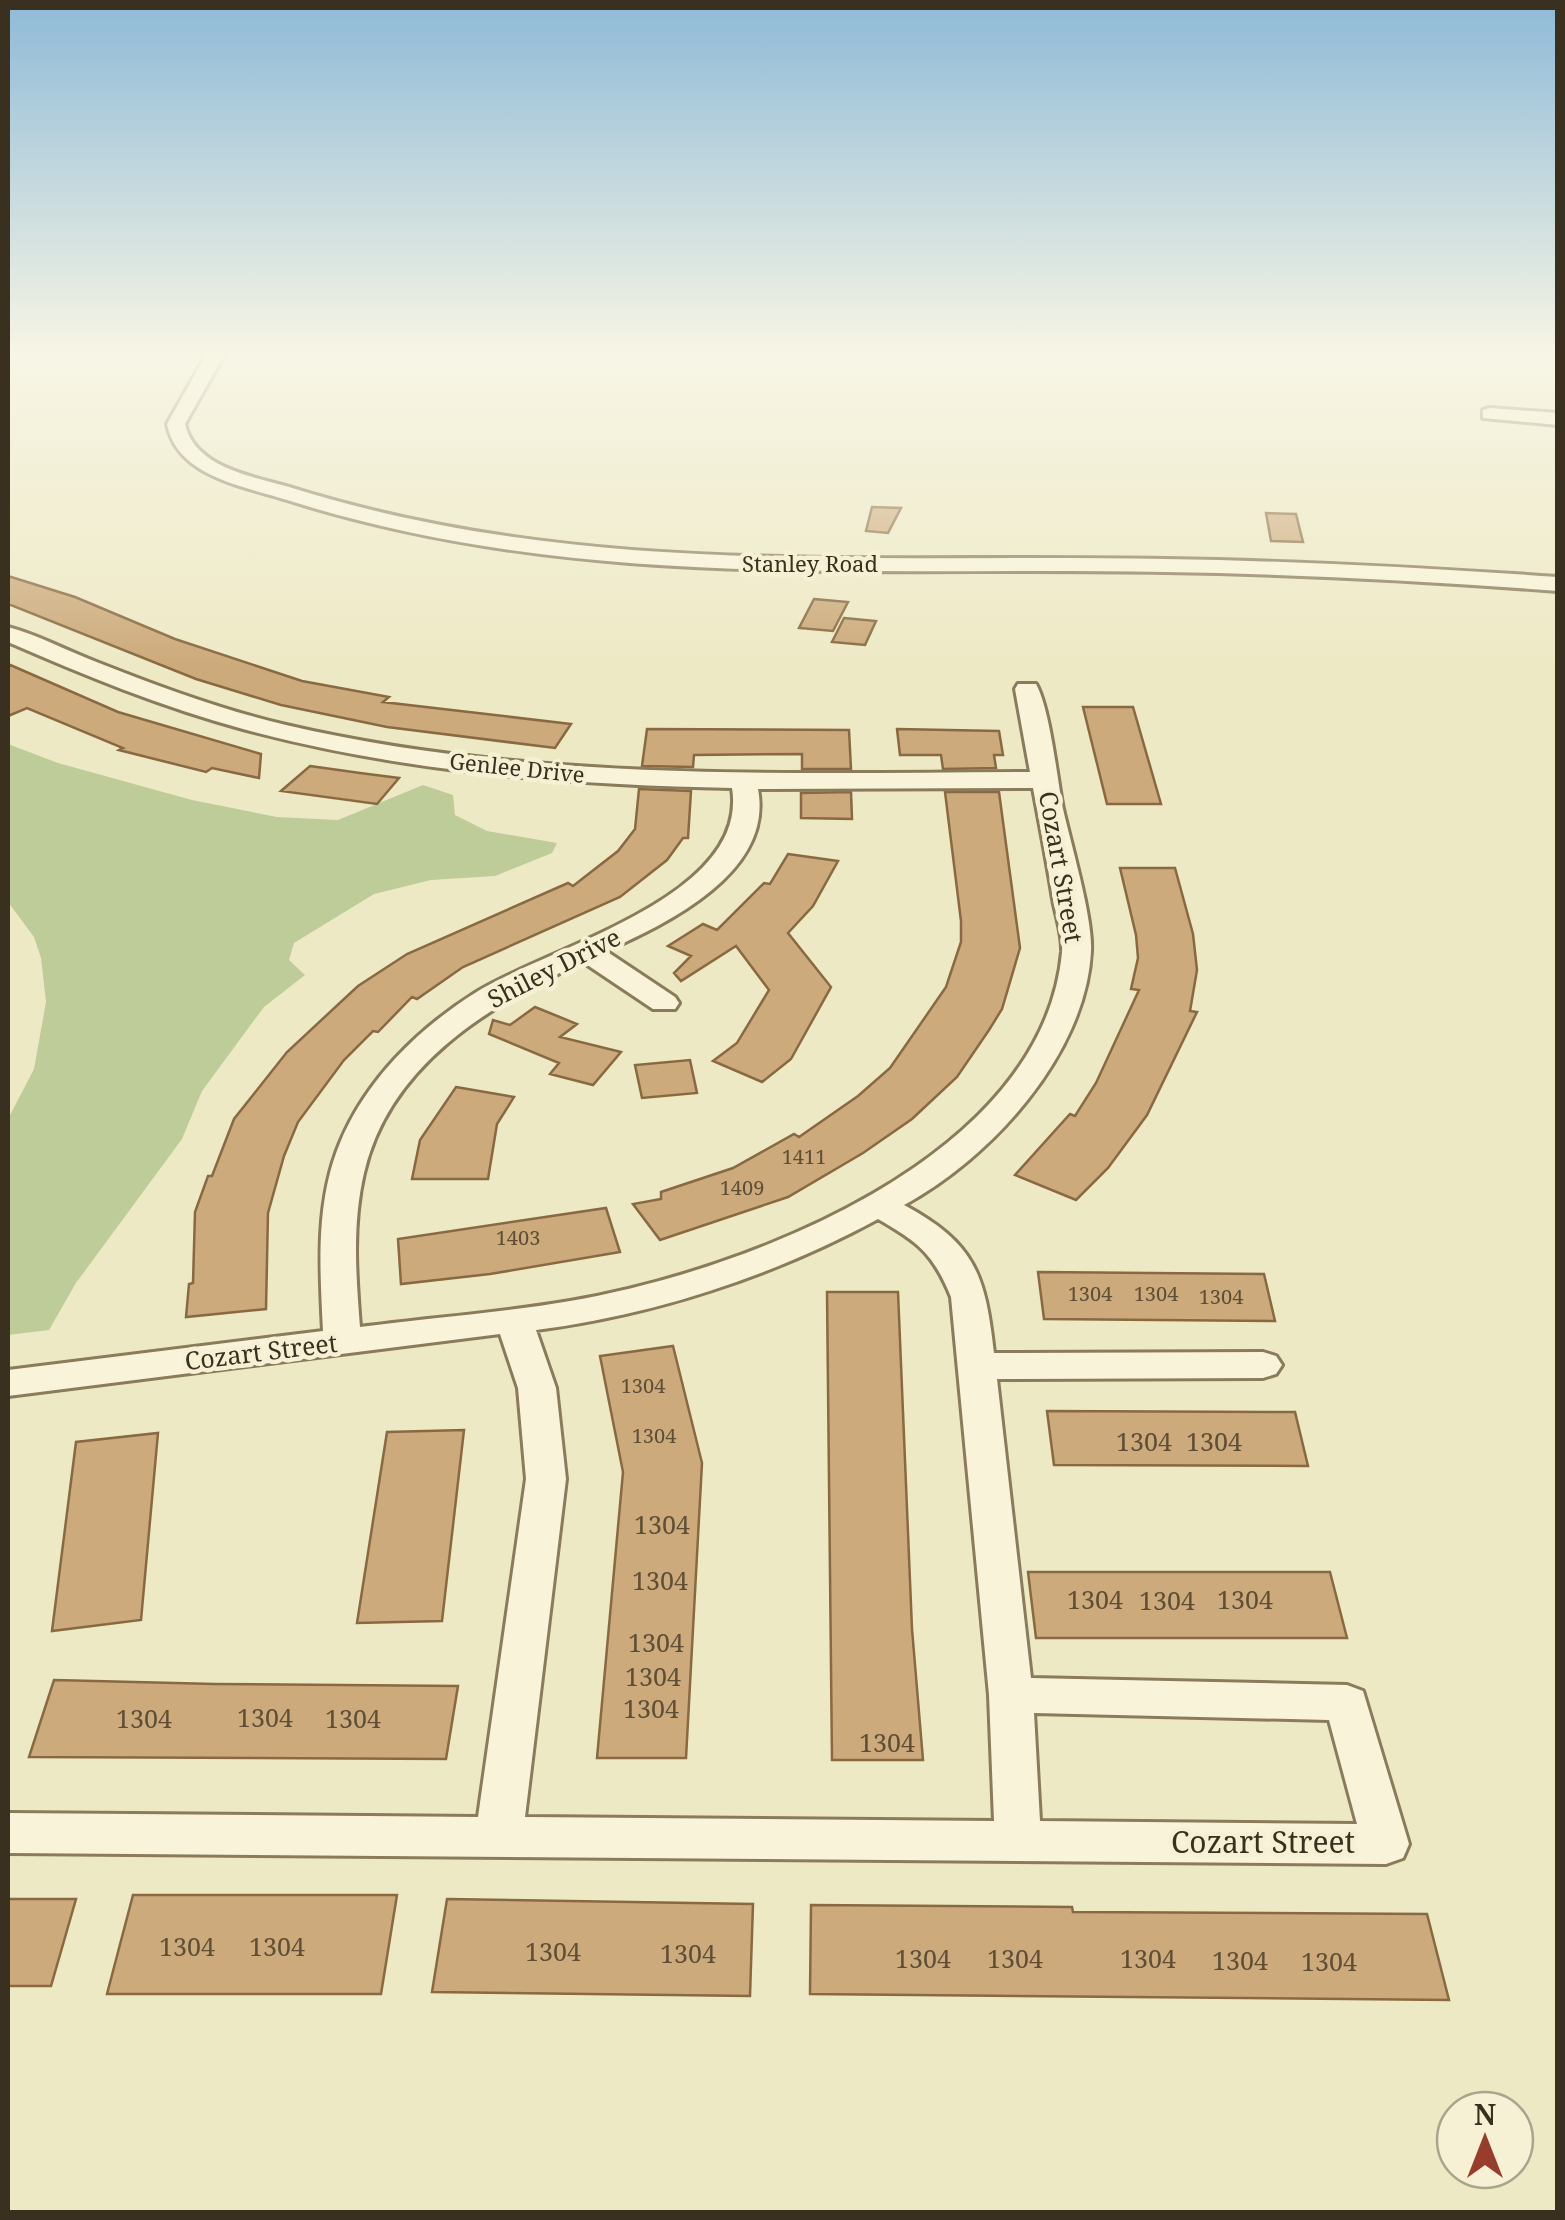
<svg xmlns="http://www.w3.org/2000/svg" width="1565" height="2220" font-family="'Noto Serif',serif">
<style>
.green{fill:#becc99}
.building{fill:#ccaa7b;stroke:#886941;stroke-width:2.5}
.lines{fill:none;stroke-linecap:round;stroke-linejoin:round}
.minor-casing{stroke:#897b5b;stroke-width:6}
.minor{fill:#f9f4d9;fill-rule:evenodd}
.labels{text-anchor:middle;stroke-width:9;stroke-linejoin:round;paint-order:stroke}
.number-label{font-size:20px;fill:#5e4e36}
.far-street-label{font-size:22px;fill:#39301f;stroke:#f6f1d5}
.street-label{font-size:25px;fill:#39301f;stroke:#f6f1d5}
.near-number-label{font-size:25px;fill:#5e4e36}
.near-street-label{font-size:30px;fill:#39301f;stroke:#f6f1d5}
</style>
<rect width="100%" height="100%" fill="#eee9c5"/>
<path class="green" d="M8,744l50,19 134,37 85,17 61,3 85,-35 30,10 2,20 32,16 70,12 -5,10 -57,23 -64,4 -57,14 -80,49 -5,17 16,15 -41,32 -62,84 -20,48 -106,144 -27,47 -41,5v-216l26,-50 12,-67 -5,-44 -7,-21 -26,-35z"/>
<path class="building" d="M872,507l29,1 -13,25 -22,-2z
M1266,513l30,1 7,28 -32,-1z
M8,576l67,21 100,42 127,42 87,16 -6,5 188,22 -16,24 -168,-21 -106,-22 -85,-26 -188,-75z
M814,599l34,3 -15,29 -34,-3z
M844,618l32,3 -11,24 -33,-3z
M8,664l110,48 143,42 -2,24 -47,-10 -6,4 -87,-22 4,-2 -96,-40 -19,8z
M1083,707h50l28,97h-54z
M647,729l202,1 2,39h-49v-15l-108,1 -1,12 -51,-1z
M897,729l102,2 4,24h-9l2,13 -53,1 -2,-14h-41z
M310,766l50,7 39,5 -22,26 -96,-13z
M639,789l52,2 -3,47h-5l-16,22 -47,37 -157,70 -46,32 -5,-2 -34,35 -5,-1 -29,29 -46,62 -14,34 -16,57 -2,96 -80,8 3,-33 4,-1 2,-71 13,-36h4l22,-57 53,-67 71,-66 49,-32 161,-71 5,3 45,-35 17,-22z
M851,792l1,27 -51,-1v-25z
M945,792h54l21,156 -18,61 -13,21 -32,47 -45,42 -49,34 -75,44 -128,43 -27,-36 28,-5v-7l72,-24 61,-34 5,3 59,-41 32,-28 56,-81 15,-45v-21z
M788,854l50,7 -25,45 -25,27 43,54 -40,72 -29,23 -49,-21 24,-18 32,-53 -33,-44 -55,35 -7,-8 17,-17 -23,-10 35,-22 14,6 47,-47 6,1z
M1120,868h55l18,66 4,36 -7,41 7,1 -50,103 -39,53 -32,32 -61,-25 55,-61 5,2 21,-33 43,-93 -8,-1 7,-31 -2,-23z
M535,1007l42,17 -17,13 61,15 -28,33 -43,-11 9,-11 -70,-29 4,-14 17,5z
M690,1060l7,33 -55,5 -7,-33z
M456,1087l58,10 -17,27 -9,55h-76l8,-39z
M606,1208l14,44 -130,22 -89,10 -3,-45z
M1038,1272l226,2 11,47 -231,-2z
M827,1292h71l14,337 11,131h-91z
M673,1346l29,117 -16,295h-89l26,-286 -23,-116z
M1047,1411l248,1 13,54 -254,-1z
M464,1430l-22,191 -85,2 30,-191z
M158,1433l-17,187 -89,11 24,-189z
M1028,1572h302l17,66h-311z
M54,1680l161,4 243,2 -12,73 -417,-2z
M133,1895h264l-16,99h-274z
M8,1899h68l-25,87h-43z
M447,1899l306,5 -3,92 -318,-4z
M811,1905l261,2 1,5 354,2 22,86 -639,-6z"/>
<g class="lines">
<g class="minor-casing">
<path id="minor" d="M206,355h18l-39,69c10,44 67,52 104,63 293,92 576,66 876,72 131,2 262,9 393,18v14c-131,-10 -262,-17 -393,-19 -298,-6 -588,20 -878,-72 -43,-14 -110,-23 -120,-76z
M1490,408l68,5v12l-75,-7v-8z
M8,627c31,8 61,25 91,36 61,24 123,47 187,62 244,57 495,48 744,47l-15,-83 3,-5h18c14,25 21,94 27,125 8,35 30,110 28,142 -5,103 -100,207 -187,254 72,39 81,70 90,148l269,-1 13,4 6,9 -6,9 -13,4 -266,1 34,299 316,7 16,6 46,153 -6,14 -17,6 -1378,-11v-40l470,4 48,-338 -8,-91 -18,-54 -492,62v-26l315,-39c-3,-62 -8,-128 17,-188 26,-63 78,-114 135,-150 72,-46 275,-95 257,-205 -165,-3 -329,-16 -489,-59 -81,-22 -159,-54 -235,-87zM1033,788c7,37 14,74 20,111 3,17 10,36 9,53 -19,207 -317,319 -492,349 -70,12 -141,17 -210,26 -4,-51 -8,-103 4,-154 25,-108 125,-168 219,-211l70,47h22l4,-6 -4,-6 -69,-46c62,-28 168,-79 152,-162zM878,1219c40,23 55,34 73,78l38,398 5,126 -469,-4 41,-338 -10,-91 -20,-58c118,-15 237,-54 342,-111zM1034,1713l295,7 28,104 -317,-3z"/>
</g>
<use href="#minor" class="minor"/>
</g>
<linearGradient id="sky" x2="0" y2="1"><stop stop-color="#8ebad7"/><stop offset="0.53" stop-color="#f7f5e5"/><stop offset="1" stop-color="#f7f5e5" stop-opacity="0"/></linearGradient>
<rect width="1565" height="666" fill="url(#sky)"/>
<g class="labels">
<g class="number-label">
<text x="804" y="1164">1411</text>
<text x="742" y="1195">1409</text>
<text x="518" y="1245">1403</text>
<text x="1090" y="1301">1304</text>
<text x="1156" y="1301">1304</text>
<text x="1221" y="1304">1304</text>
<text x="643" y="1393">1304</text>
<text x="654" y="1443">1304</text>
</g>
<g class="far-street-label">
<text x="810" y="572">Stanley Road</text>
<text transform="translate(517 768) rotate(6)" y="8">Genlee Drive</text>
</g>
<g class="street-label">
<text transform="translate(1061 867) rotate(80)" y="9">Cozart Street</text>
<text transform="translate(554 968) rotate(-27)" y="9">Shiley Drive</text>
<text transform="translate(261 1352) rotate(-7)" y="9">Cozart Street</text>
</g>
<g class="near-number-label">
<text x="1144" y="1451">1304</text>
<text x="1214" y="1451">1304</text>
<text x="662" y="1534">1304</text>
<text x="660" y="1590">1304</text>
<text x="1095" y="1609">1304</text>
<text x="1245" y="1609">1304</text>
<text x="1167" y="1610">1304</text>
<text x="656" y="1652">1304</text>
<text x="653" y="1686">1304</text>
<text x="651" y="1718">1304</text>
<text x="265" y="1727">1304</text>
<text x="144" y="1728">1304</text>
<text x="353" y="1728">1304</text>
<text x="887" y="1752">1304</text>
<text x="187" y="1956">1304</text>
<text x="277" y="1956">1304</text>
<text x="553" y="1961">1304</text>
<text x="688" y="1963">1304</text>
<text x="923" y="1968">1304</text>
<text x="1015" y="1968">1304</text>
<text x="1148" y="1968">1304</text>
<text x="1240" y="1970">1304</text>
<text x="1329" y="1971">1304</text>
</g>
<g class="near-street-label">
<text x="1263" y="1853">Cozart Street</text>
</g>
</g>
<rect width="1565" height="2220" fill="none" stroke="#39301f" stroke-width="20"/>
<g transform="translate(1485 2140)"><circle r="48" fill="#f6f1d5" stroke="#aaa48c" stroke-width="2.5"/>
<path d="M0-8L18 38L0 25L-18 38Z" fill="#983d2b"/>
<text y="-15" font-size="28" font-weight="bold" text-anchor="middle" fill="#39301f">N</text>
</g>
</svg>
